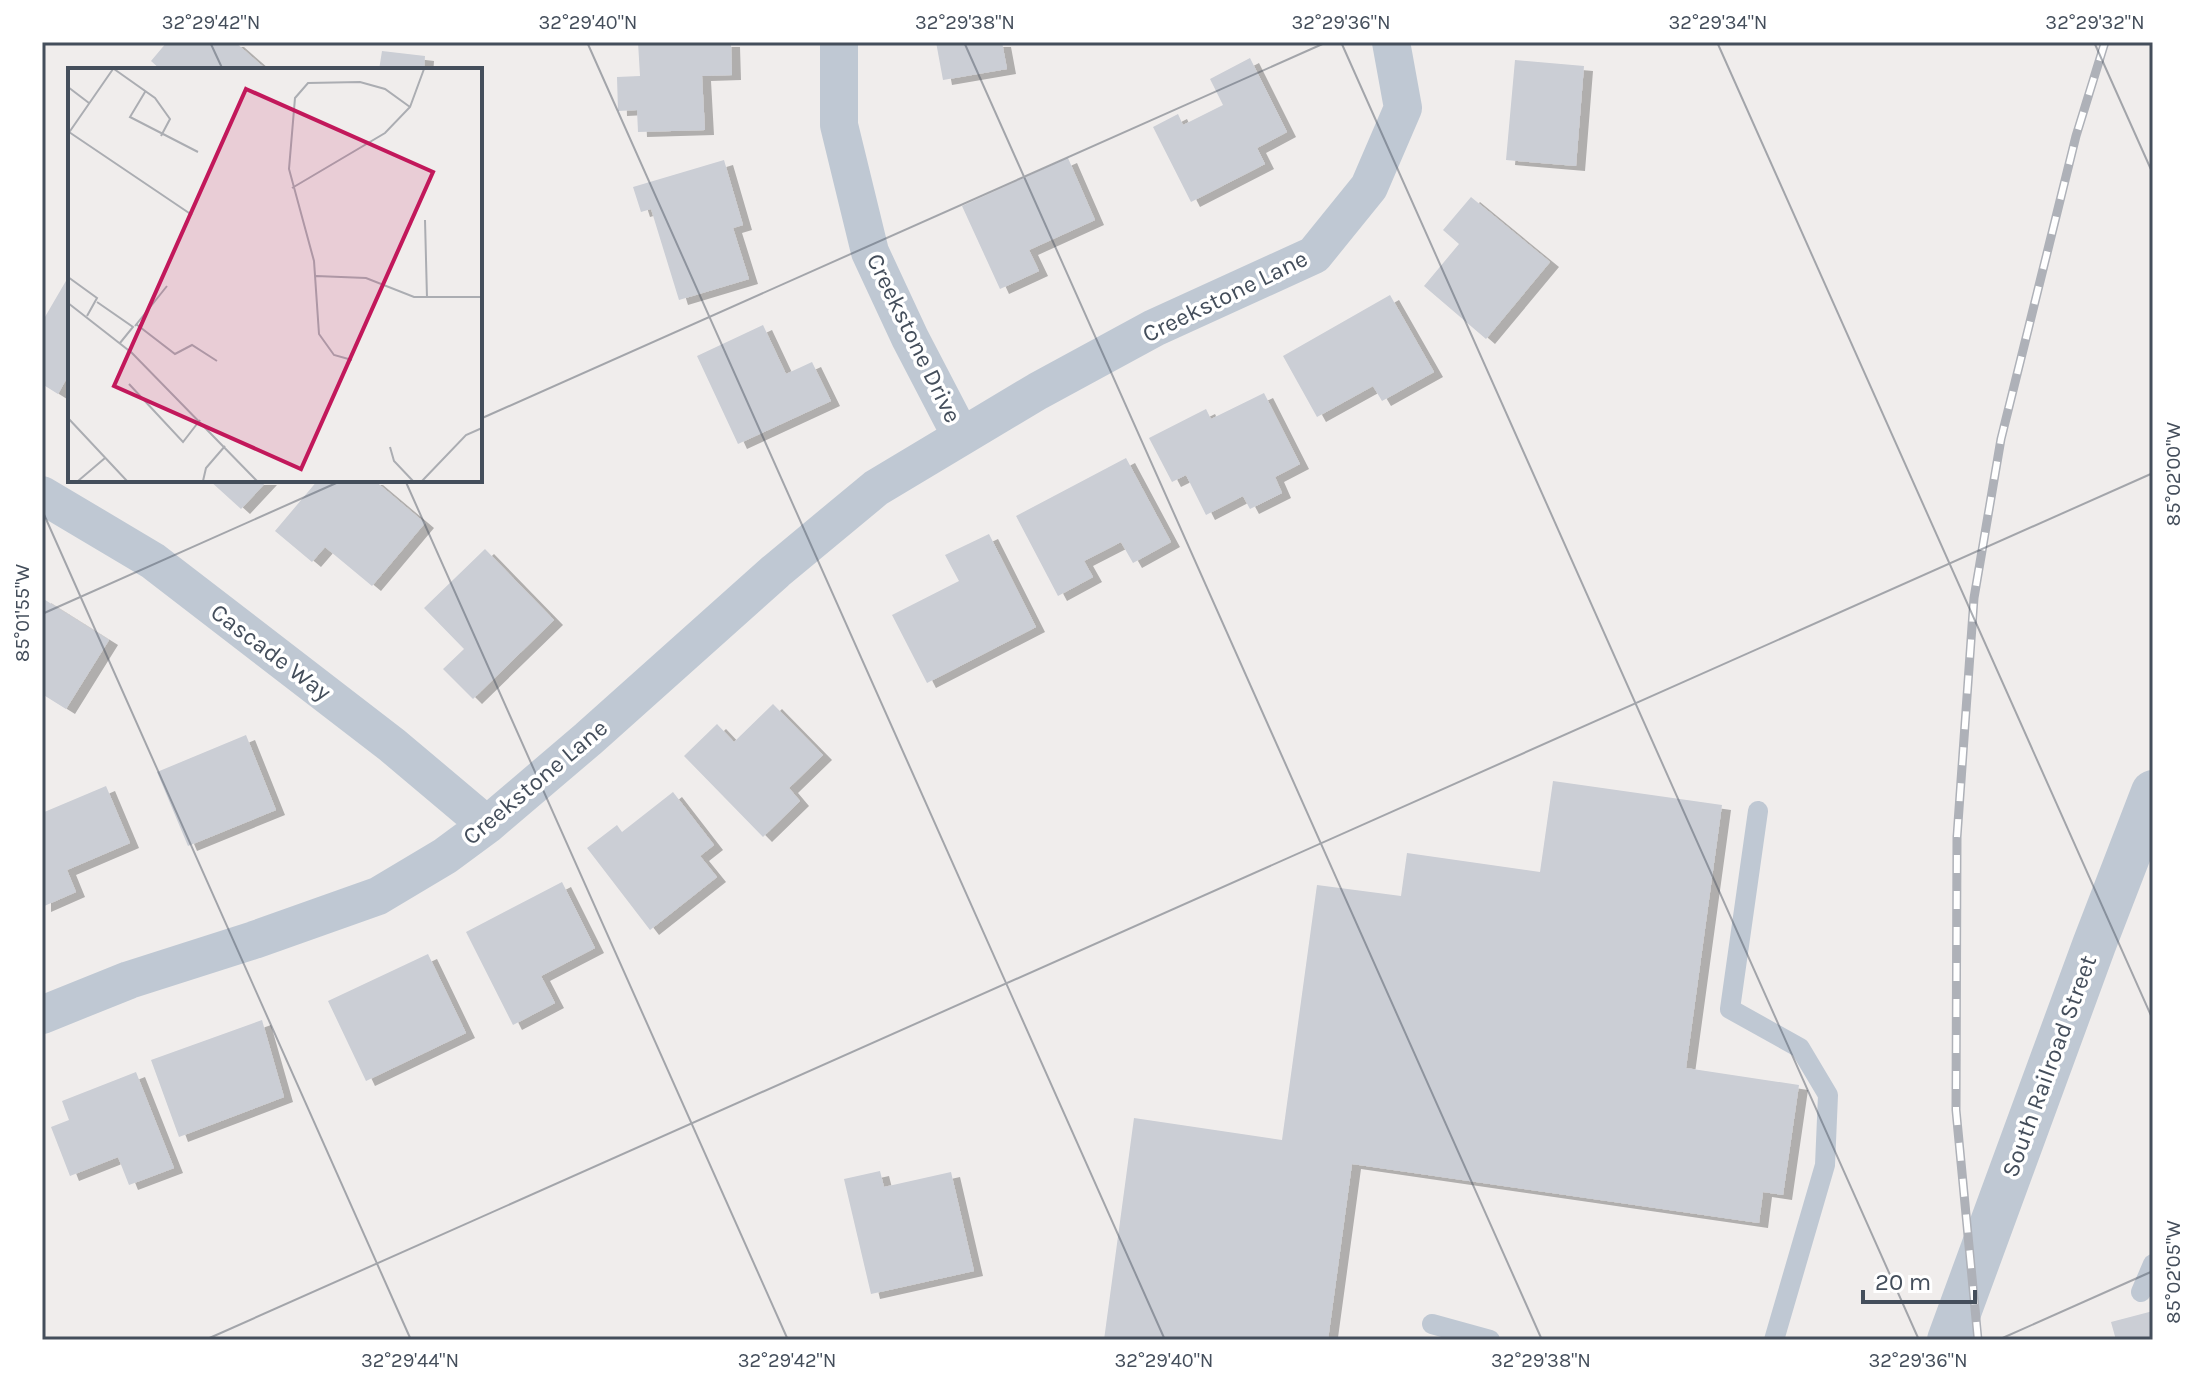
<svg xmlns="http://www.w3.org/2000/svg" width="2195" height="1382" font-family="Karla,sans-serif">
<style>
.building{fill:#cbced5;filter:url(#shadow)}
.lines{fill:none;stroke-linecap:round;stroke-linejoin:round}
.service{stroke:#bfc8d3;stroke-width:20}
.minor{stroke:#bfc8d3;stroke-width:38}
.tertiary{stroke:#bfc8d3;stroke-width:44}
.rail-casing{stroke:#aeb1b8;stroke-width:9}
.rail{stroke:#fff;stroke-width:6;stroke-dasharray:18;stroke-linecap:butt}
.ticks{fill:none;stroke:#444e5b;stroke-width:2;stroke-opacity:0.45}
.labels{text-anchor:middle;stroke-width:7;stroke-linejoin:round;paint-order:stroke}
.street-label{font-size:24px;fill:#444e5b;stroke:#fff}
.inset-road{fill:none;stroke:#abadb2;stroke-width:2}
.view{fill:#c2185b;fill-opacity:0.15;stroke:#c2185b;stroke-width:4}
.inset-edge{fill:none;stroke:#444e5b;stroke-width:4}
.neatline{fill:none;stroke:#444e5b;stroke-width:3}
.ticks-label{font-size:20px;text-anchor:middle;fill:#444e5b}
</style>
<defs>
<filter id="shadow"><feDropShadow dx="9" dy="5" stdDeviation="0" flood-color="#0004"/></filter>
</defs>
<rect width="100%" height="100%" fill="#f0edec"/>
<path class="building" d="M167,42h68l32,28h-106l-10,-9z
M638,42h93l1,33 -30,1 3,54 -67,2 -1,-22 -19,1 -1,-34 23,-1z
M936,42h66l5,27 -64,11z
M382,51l43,5 -1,14h-45z
M1250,58l37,74 -30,16 8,16 -74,38 -38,-75 25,-13 5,11 40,-20 -13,-26z
M1515,60l69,6 -8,100 -70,-6z
M1068,158l27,62 -66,30 10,21 -39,18 -38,-83z
M724,160l19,65 -10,3 16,51 -70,21 -28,-91 -10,3 -8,-25z
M1471,197l79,65 -64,77 -62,-53 35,-42 -16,-14z
M70,274v103l-2,-1 -10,18 -16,-10v-62z
M1390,295l44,77 -52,29 -9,-15 -56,31 -34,-61z
M763,325l23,49 26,-12 19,39 -93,43 -41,-88z
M1264,393l36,71 -25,13 7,16 -32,16 -7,-13 -37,19 -20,-40 -14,7 -23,-44 57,-29 5,10z
M1126,458l45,84 -38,21 -12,-21 -37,19 9,16 -35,19 -42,-80z
M209,480h59l-27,29z
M318,480h56l51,43 -53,63 -47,-39 -13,15 -37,-31z
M989,534l47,93 -109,56 -35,-68 67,-34 -14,-26z
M485,549l69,71 -81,79 -30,-30 21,-20 -40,-41z
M42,598l67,42 -43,69 -24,-15z
M773,704l50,51 -34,33 11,13 -37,36 -79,-81 33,-32 17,18z
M246,735l30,75 -88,36 -31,-74z
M1553,781l169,24 -36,263 113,17 -16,110 -20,-3 -4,31 -407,-59 -24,176h-224l30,-222 148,22 35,-255 84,11 6,-43 133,19z
M106,786l24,57 -63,27 9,22 -34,15v-94z
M673,792l41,53 -14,11 17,21 -67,53 -63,-82 30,-23 5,7z
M562,882l33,66 -54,28 14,27 -42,22 -47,-93z
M428,954l38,79 -100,48 -38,-80z
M262,1020l22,77 -105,40 -28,-77z
M136,1072l38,96 -45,17 -11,-28 -48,19 -19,-49 18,-7 -7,-19z
M880,1171l4,16 67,-15 23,99 -103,23 -27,-115z
M2153,1311v29h-37l-5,-18z"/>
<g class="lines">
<path class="service" d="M1758,811l-28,198 70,39 28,47 -3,70 -51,175
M2141,1292l12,-28
M1432,1324l58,16"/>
<path class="minor" d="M839,42v83l31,127 40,86 51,98
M42,495l111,66 239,184 95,80
M42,1015l87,-35 125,-40 124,-44 67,-40 42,-31 101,-86 188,-168 100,-83 162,-97 116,-63 160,-73 55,-68 34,-79 -12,-66"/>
<path class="tertiary" d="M1949,1340l145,-395 59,-153"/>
<g class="rail-casing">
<path id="rail" d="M1978,1340l-22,-230 1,-273 17,-239 27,-159 75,-303 29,-94"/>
</g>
<use href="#rail" class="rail"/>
</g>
<path class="ticks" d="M210,42l13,28M587,42l578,1298M964,42l578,1298M1341,42l578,1298M1717,42l436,978M2094,42l59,132M480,419l847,-377M405,480l383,860M42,510l369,830M42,614l301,-134M205,1340l1948,-867M1998,1340l155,-69"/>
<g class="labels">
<g class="street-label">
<text transform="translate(1225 296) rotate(-26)" y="8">Creekstone Lane</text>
<text transform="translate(914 338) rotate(64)" y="8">Creekstone Drive</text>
<text transform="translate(271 652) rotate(37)" y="8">Cascade Way</text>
<text transform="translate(535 782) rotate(-40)" y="8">Creekstone Lane</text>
<text transform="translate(2049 1066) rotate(-70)" y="8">South Railroad Street</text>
</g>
</g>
<g transform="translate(68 68)">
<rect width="414" height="414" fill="#f0edec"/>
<path class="inset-road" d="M46,1l41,29 15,21 -9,17M0,19l21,16M77,24l-15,25 68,35M1,64l123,83M0,66l45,-65M224,120l93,-55 25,-26 14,-38M357,152l2,78M248,208l50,2 48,19h68M0,209l29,21 -10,18M29,234l36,25 -13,16M0,235l64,50 125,128M68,256l39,30 17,-9 25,16M67,258l32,-40M284,292l-18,-5 -15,-21 -5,-73 -25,-92 6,-71 13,-15 52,-1 25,7 25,18M61,316l54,58 17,-22M0,350l59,63M322,379l4,14 19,20M10,413l27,-23M135,413l3,-13 19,-22M354,413l44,-46 16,-7"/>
<path class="view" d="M178,21l187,83 -132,297 -187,-83z"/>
<rect width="414" height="414" class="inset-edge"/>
</g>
<rect width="2195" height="1382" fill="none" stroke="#ffffff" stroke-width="88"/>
<path d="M1863 1290v12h112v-12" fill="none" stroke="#444e5b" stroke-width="4"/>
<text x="1875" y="1290" font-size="24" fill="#444e5b" stroke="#ffffff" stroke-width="6" paint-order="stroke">20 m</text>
<rect x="44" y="44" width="2107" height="1294" class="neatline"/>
<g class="ticks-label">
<text x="211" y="29">32°29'42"N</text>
<text x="588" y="29">32°29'40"N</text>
<text x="965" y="29">32°29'38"N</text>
<text x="1341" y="29">32°29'36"N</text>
<text x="1718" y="29">32°29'34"N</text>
<text x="2095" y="29">32°29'32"N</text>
<text transform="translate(2173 474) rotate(-90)" y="7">85°02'00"W</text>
<text transform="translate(22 613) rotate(-90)" y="7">85°01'55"W</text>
<text transform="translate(2173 1272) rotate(-90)" y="7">85°02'05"W</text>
<text x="410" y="1367">32°29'44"N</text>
<text x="787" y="1367">32°29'42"N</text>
<text x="1164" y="1367">32°29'40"N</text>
<text x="1541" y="1367">32°29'38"N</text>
<text x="1918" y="1367">32°29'36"N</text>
</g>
</svg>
